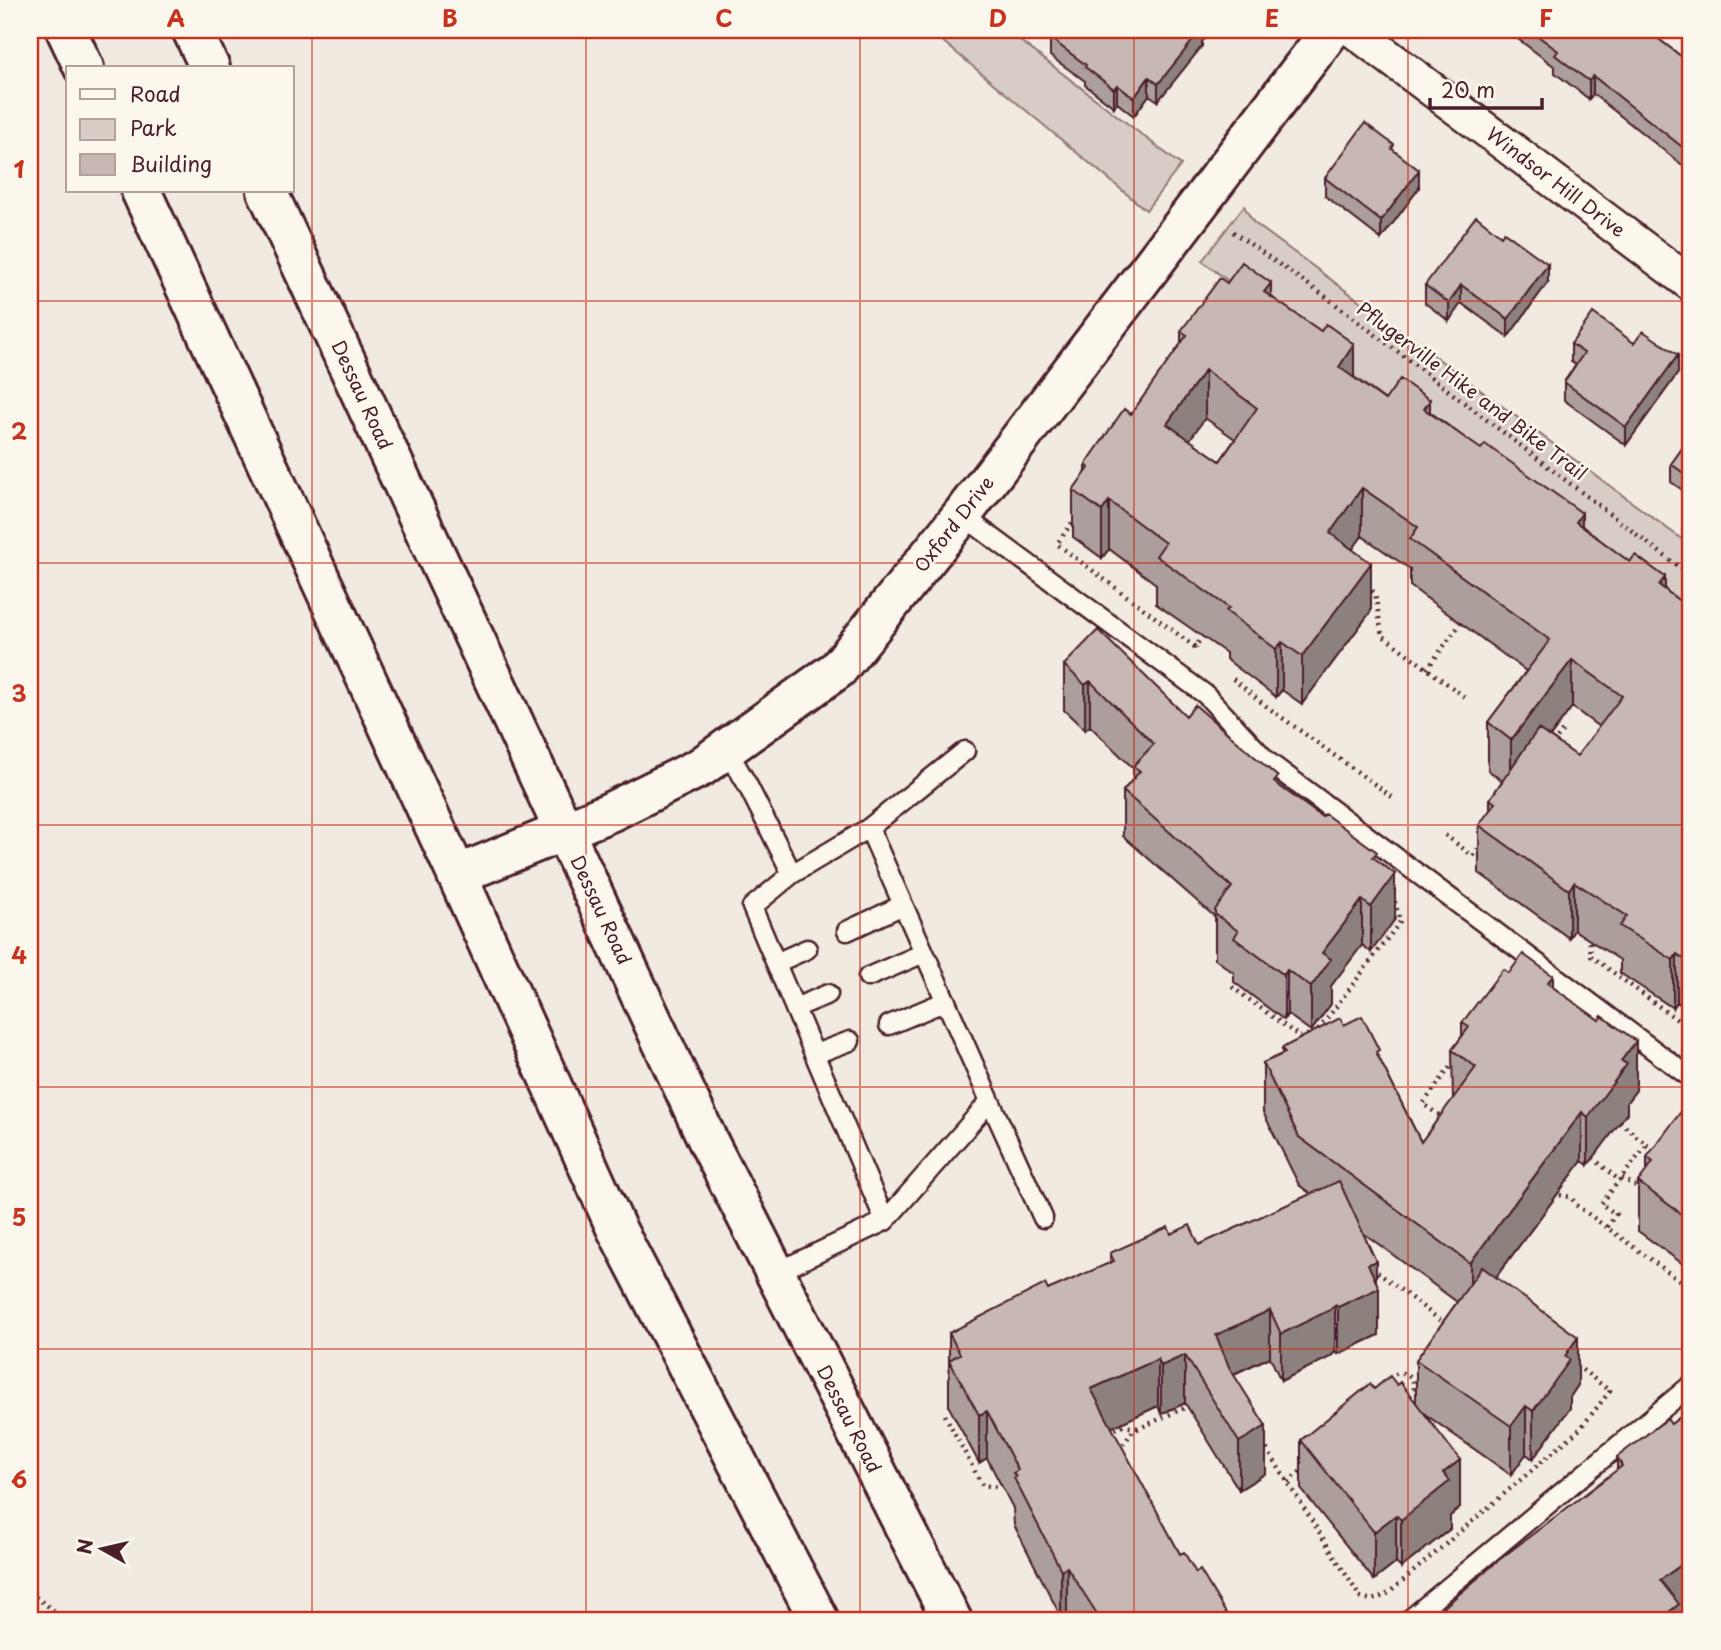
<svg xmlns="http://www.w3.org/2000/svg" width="1721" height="1650" font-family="'Playpen Sans',sans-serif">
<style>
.green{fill:#d8ccc6;stroke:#917678;stroke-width:2}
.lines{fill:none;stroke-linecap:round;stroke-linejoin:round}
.lane-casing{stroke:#4a1f2b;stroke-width:23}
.street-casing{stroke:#4a1f2b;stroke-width:38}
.secondary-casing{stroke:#4a1f2b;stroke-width:44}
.primary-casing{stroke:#4a1f2b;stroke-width:44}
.path{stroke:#4a1f2b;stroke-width:4.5;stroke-dasharray:2 5;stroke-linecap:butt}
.lane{stroke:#fbf7ec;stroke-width:18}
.street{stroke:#fbf7ec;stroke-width:33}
.secondary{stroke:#fbf7ec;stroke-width:38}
.primary{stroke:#fbf7ec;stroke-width:38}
.wall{fill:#ac9e9a;stroke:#4a1f2b;stroke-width:2;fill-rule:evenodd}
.shaded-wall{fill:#8c817d;stroke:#4a1f2b;stroke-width:2}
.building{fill:#c8b8b3;stroke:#4a1f2b;stroke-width:2;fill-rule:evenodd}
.grid{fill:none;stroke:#c8321e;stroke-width:2;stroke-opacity:0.55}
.labels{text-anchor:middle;stroke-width:5;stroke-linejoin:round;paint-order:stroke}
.street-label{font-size:19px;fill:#4a1f2b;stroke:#fbf7ec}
.neatline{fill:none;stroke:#c8321e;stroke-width:2.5}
.grid-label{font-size:23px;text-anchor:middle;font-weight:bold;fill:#c8321e}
</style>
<rect width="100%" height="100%" fill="#f0eae0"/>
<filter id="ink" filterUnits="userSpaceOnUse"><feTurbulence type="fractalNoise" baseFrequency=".0143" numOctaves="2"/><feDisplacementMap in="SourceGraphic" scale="14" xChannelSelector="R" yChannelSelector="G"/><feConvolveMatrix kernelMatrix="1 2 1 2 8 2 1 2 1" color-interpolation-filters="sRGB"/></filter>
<g filter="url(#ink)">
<path class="green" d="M929,30h77l175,135 -35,45z
M1244,206l9,16 438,324v85l-489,-370z"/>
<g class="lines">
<g class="lane-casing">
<path id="lane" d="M962,515l244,180 61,66 424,317
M726,748l21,36 45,90 -40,33 133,314 -110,52
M869,828l96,-77
M792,874l77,-46 121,273 -105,120
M847,931l56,-26
M776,963l31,-14
M868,977l56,-24
M795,1008l33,-14
M889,1025l57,-24
M815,1054l35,-13
M990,1101l53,117
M1409,1620l282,-235"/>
</g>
<g class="street-casing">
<path id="street" d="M1353,30l338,254"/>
</g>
<g class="secondary-casing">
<path id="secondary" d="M457,875l153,-63 91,-45 137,-98 124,-154 369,-485"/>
</g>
<g class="primary-casing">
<path id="primary" d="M66,30l18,38
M192,30l18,38
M141,191l316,684 159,353 203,392
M267,191l442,952 243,477"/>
</g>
<path class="path" d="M1233,232l93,65 365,279
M1076,517l-19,27 138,103
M1367,586l8,7 7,42 84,63
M1196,649l-1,-2 10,-14
M1427,669l37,-50
M1233,679l33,27 129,93
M1553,744l10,-14
M1445,835l28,21 8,-11
M1589,935l2,21 100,74
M1232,987l68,50 17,-5 83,-110 -6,-24
M1445,1119l-22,-15 33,-45
M1620,1122l27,23 11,6
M1593,1158l27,23
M1622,1178l20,12
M1553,1194l18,3 5,8 115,84
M1607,1227l9,-13 -15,-10 46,-59
M1372,1268l73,56
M1388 1386a13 13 0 1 1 26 0a13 13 0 1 1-26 0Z
M945,1415l37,70 15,2 9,-5
M1109,1432l13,-6 18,2
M1263,1443l97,154 12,3 14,-5 194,-166 30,-38 -34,-26
M1119,1450l14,-19 60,-27
M1288,1482l15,-13
M30,1593l37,27"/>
<use href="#lane" class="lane"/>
<use href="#street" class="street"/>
<use href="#secondary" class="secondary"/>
<use href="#primary" class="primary"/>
</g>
<path class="wall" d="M1506,30h141l44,34v108l-98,-78 -4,5 -34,-26v-6z
M1050,38l152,4v4l-44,55 -9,-6 -15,21 -17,-13 -3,4 -29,-22v-4l-35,-25z
M1394,151l25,37 -38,51 -56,-43v-18z
M1548,282l-40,55 -47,-34 -12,18 -24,-18v-18z
M1227,283l44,13 83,82 31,22 45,12 152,114 109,84v402l-14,-10 -4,6 -53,-35v-13l-46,-30 -5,8 -90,-65v-48l11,-14v-12l12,-18 -14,-11v-48l38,-51 -116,-85v-17l-48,-33 -10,14 19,61 -69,93 -20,-14 -6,7 -50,-38v-6l-70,-49v-20l-47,-35 -7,9 -29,-21v-47l13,-18v-8l45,-50 50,-70v-13zM1205,418l30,21 -15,22 -31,-21zM1572,707l27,20 -22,29 -27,-19z
M1571,344l107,29 -52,72 -62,-45v-18l12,-17 -5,-3z
M1691,436v60l-20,-14v-18z
M1064,665l122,51 191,145 18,58 -24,33 -9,-7 -31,41v18l-20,27 -24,-17 -3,6 -50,-38v-9l-19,-14v-42l-92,-81v-45l10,-12v-11l-43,-42 -5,4 -21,-20z
M1509,973l44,14 83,103 -9,12v11l-39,52 -6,-4 -86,116 82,108 -8,12v11l-37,51 -7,-5 -15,21 -85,-60 34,93 -10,8v13l-49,39 -5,-5 -22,17 -73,-91v-49l73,-51 23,-4 19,17v-42l41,-58 -95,-70 14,49 3,54 -41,19 -3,-2 -5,5 -49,24 -11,-24 -36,17 32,99 -27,17 -54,-87 -24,11 -3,-8 -47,21 69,127 16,19 34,47h-159l-4,-6 -6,3 -47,-92 -1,-17 -26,-50 -8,5 -30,-56v-74l161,-70v-10l61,-19 28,11 112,-51 -12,-9 -36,-73v-49l19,-9v-6l62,-23 35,33 42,84 32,-43 -1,-49 10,-14v-13z
M1691,1109v161l-53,-39v-49l9,-11v-14z
M1691,1414v192l-12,9v5l-62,-150v-13l54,-33z"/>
<path class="shaded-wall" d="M1200,30h11l-9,12v4l-44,55v-17z
M1593,76v18l-4,5v-18z
M1149,77v18l-15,21v-18z
M1117,85v18l-3,4v-18z
M1419,170v18l-38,51v-18z
M1548,264v18l-40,55v-18z
M1271,283v48l-7,-39z
M1461,285v18l-12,18v-18z
M1354,344v48l-15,-25z
M1678,355v18l-52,72v-18z
M1205,370v48l-38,54v-48z
M1430,400v48l-6,-39z
M1362,488v48l-32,45v-48z
M1109,501v48l-7,9v-47z
M1582,513v47l-6,-38z
M1371,563v48l-69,93v-48z
M1665,577v48l-6,-40z
M1282,642v48l-6,7v-48z
M1572,660v47l-61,81v-48z
M1090,681v45l-5,4v-45z
M1691,808v47l-6,-39z
M1395,874v45l-24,33v-45z
M1574,882v48l-5,8v-48z
M1362,900v45l-31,41v18l-20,27v-44l11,-34z
M1677,954v48l-4,6v-48z
M1287,970v44l-3,6v-45z
M1553,976v48l-6,-41z
M1636,1041v49l-9,12v11l-39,52v-48l33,-56z
M1582,1112v49l-112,151v-49z
M1376,1261v28l3,-1v47l-41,19v-47l30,-43z
M1335,1305v47l-5,5 -49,24v-47z
M1270,1310v47l-54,25v-47z
M1578,1337v48l-8,12v11l-37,51v-48l32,-55z
M1185,1355v48l-24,11v-48z
M1158,1359v47l-67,31v-48z
M1526,1406v48l-15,21v-49z
M987,1411v47l-8,5v-48z
M1266,1426v47l-27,17v-48z
M1460,1460v48l-10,8v13l-49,39v-48l42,-47z
M1396,1515v48l-22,17v-48z
M1691,1558v48l-12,9v5h-20l1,-40z
M1067,1567v47l-6,3v-47z"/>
<path class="building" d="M1057,30h144l-43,54 -9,-7 -15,21 -17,-13 -3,4 -29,-22 1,-2 -36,-27z
M1530,30h117l44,34v90l-98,-78 -4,5 -34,-26 3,-4z
M1365,123l29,22 -2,4 27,21 -38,51 -56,-43z
M1476,216l25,20 3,-4 44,32 -40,55 -47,-34 -12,18 -24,-18z
M1242,262l29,21 -7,9 57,39 5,-7 28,20 -15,23 46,33 15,-21 30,21 -6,9 57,40 4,-5 97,69 -6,9 54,40 5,-7 30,22 -6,8 32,25v198l-6,8 6,5v143l-14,-10 -4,6 -53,-34 7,-10 -53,-34 -5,8 -90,-65 16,-22 -5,-4 48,-70 39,27 45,-60 -50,-36 -61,80 -23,-18 62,-82 -140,-101 8,-12 -56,-39 -32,45 41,30 -69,93 -20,-14 -6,7 -50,-38 3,-3 -73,-52 9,-13 -56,-42 -7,10 -29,-21 16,-22 -3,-4 38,-55 7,5 56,-79 -6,-4 39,-53 7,5zM1205,370l52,38 -37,53 -53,-37z
M1593,313l41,30 9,-12 35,24 -52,72 -62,-45 20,-29 -13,-9z
M1691,436v42l-20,-14z
M1098,630l88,86 9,-11 83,72 -4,5 48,35 3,-3 52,38 -4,5 22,17 -24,33 -9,-7 -40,53 9,6 -20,28 -24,-17 -3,5 -50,-37 4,-7 -23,-17v-4l17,-23 -109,-96 17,-20 -7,-5 21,-22 -64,-63 -5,4 -21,-20z
M1523,954l30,22 -6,7 52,37 3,-4 34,25 -15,20 6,3 -39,53 -6,-5 -112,151 -171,-126 -36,-74 22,-10 -3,-5 58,-30 4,7 18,-9 17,34 -3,2 45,90 55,-75 -24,-17 17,-23 -7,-4 41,-54 6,4z
M1686,1105l5,4v112l-53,-39 15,-20 -6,-5z
M1339,1181l37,80 -8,3 11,24 -41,19 -3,-2 -5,5 -49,24 -11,-24 -54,25 13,32 37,59 -27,16 -54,-87 -24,11 -3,-7 -67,30 89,165 4,-2 12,21 4,-3 30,50h-129l-34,-53 -6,3 -47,-92 2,-1 -3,-4 5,-3 -31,-59 -8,4 -30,-55 11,-6 -11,-21 96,-49 3,6 66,-29 -4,-8 58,-26 3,7 19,-9 9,20z
M1482,1267l96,70 -13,19 5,4 -37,51 -7,-5 -15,20 -95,-66z
M1390,1376l7,9 3,-3 60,78 -17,13 7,8 -49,39 -5,-5 -22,17 -73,-92 69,-56 4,5z
M1689,1410l2,4v144l-31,22 19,24 -20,16h-230l71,-61 122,-93 -5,-9 50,-38 4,5z"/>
</g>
<path class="grid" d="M312,30v1590M586,30v1590M860,30v1590M1134,30v1590M1408,30v1590M30,301h1661M30,563h1661M30,825h1661M30,1087h1661M30,1349h1661"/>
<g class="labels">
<g class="street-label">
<text transform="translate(1556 182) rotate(37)" y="7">Windsor Hill Drive</text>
<text transform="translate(1472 391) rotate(37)" y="7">Pflugerville Hike and Bike Trail</text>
<text transform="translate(362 395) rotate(65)" y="7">Dessau Road</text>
<text transform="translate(954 524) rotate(-52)" y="7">Oxford Drive</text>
<text transform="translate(601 910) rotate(65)" y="7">Dessau Road</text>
<text transform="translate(849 1419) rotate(63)" y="7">Dessau Road</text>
</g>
</g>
<rect width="1721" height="1650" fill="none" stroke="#fbf7ec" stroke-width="77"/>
<rect x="66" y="66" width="228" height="126" fill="#fbf7ec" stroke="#b4a19f" stroke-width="2"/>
<rect x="80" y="89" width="35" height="10" fill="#fbf7ec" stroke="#b4a19f" stroke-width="2"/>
<text x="130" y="102" font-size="21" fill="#4a1f2b">Road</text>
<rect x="80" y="119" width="35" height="21" fill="#d8ccc6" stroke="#b4a19f" stroke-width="2"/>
<text x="130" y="136" font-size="21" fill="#4a1f2b">Park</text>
<rect x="80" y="154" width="35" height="21" fill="#c8b8b3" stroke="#b4a19f" stroke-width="2"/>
<text x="130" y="172" font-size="21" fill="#4a1f2b">Building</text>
<g transform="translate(102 1549) rotate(278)" stroke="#fbf7ec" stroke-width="5" paint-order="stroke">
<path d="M0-5L12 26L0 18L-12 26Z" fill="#4a1f2b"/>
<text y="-10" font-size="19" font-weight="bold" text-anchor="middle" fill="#4a1f2b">N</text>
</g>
<path d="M1430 98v10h112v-10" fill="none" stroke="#4a1f2b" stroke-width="3.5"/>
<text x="1441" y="98" font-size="21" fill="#4a1f2b" stroke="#fbf7ec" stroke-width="5" paint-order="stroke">20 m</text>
<rect x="38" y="38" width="1644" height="1574" class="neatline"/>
<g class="grid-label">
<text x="176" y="27">A</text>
<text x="450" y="27">B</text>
<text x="724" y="27">C</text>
<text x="998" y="27">D</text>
<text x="1272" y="27">E</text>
<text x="1546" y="27">F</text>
<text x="19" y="178">1</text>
<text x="19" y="440">2</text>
<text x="19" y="702">3</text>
<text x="19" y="964">4</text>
<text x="19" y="1226">5</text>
<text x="19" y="1488">6</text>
</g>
</svg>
